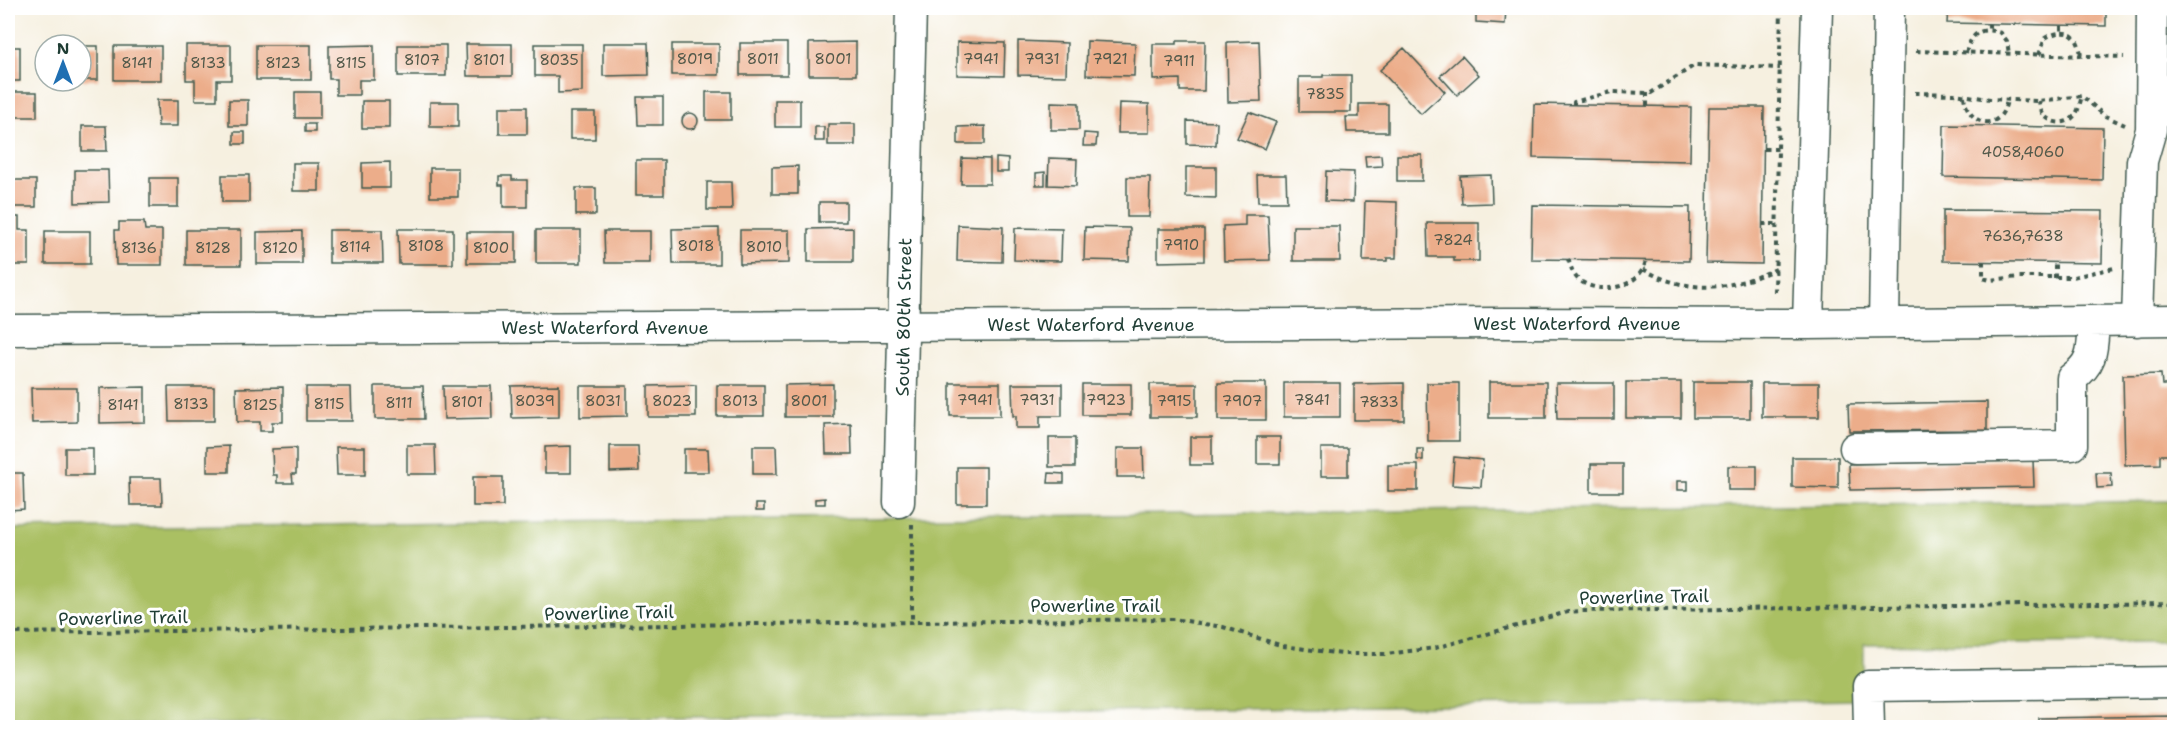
<svg xmlns="http://www.w3.org/2000/svg" width="2182" height="735" font-family="'Shantell Sans',sans-serif">
<style>
.green{fill:#aac064;stroke:#647e4c;stroke-width:1.5}
.building{fill:#ecad8a}
.lines{fill:none;stroke-linecap:round;stroke-linejoin:round}
.minor-casing{stroke:#3f584e;stroke-width:33}
.path{stroke:#3f584e;stroke-width:4;stroke-dasharray:4.5 4.5;stroke-linecap:butt}
.minor{stroke:#fff;stroke-width:30}
.labels{text-anchor:middle;stroke-width:6;stroke-linejoin:round;paint-order:stroke}
.number-label{font-size:15px;fill:#52594a}
.street-label{font-size:18px;fill:#1f3d34;stroke:#fff}
</style>
<rect width="100%" height="100%" fill="#fff"/>
<filter id="ink" filterUnits="userSpaceOnUse"><feTurbulence type="fractalNoise" baseFrequency=".0167" numOctaves="2"/><feDisplacementMap in="SourceGraphic" scale="12" xChannelSelector="R" yChannelSelector="G"/><feConvolveMatrix kernelMatrix="1 2 1 2 8 2 1 2 1" color-interpolation-filters="sRGB"/></filter>
<filter id="wash" filterUnits="userSpaceOnUse"><feTurbulence type="fractalNoise" baseFrequency=".008" numOctaves="4" result="noise"/><feDisplacementMap in="SourceGraphic" scale="24" xChannelSelector="R" yChannelSelector="G"/><feGaussianBlur stdDeviation="1.35" result="paint"/><feColorMatrix in="noise" values="0 0 0 0 0 0 0 0 0 0 0 0 0 0 0 0 0 1.4 0 .05"/><feComposite in="paint" operator="in"/></filter>
<g filter="url(#wash)">
<rect width="100%" height="100%" fill="#f6f0e0"/>
<path class="green" d="M2174,501v141l-310,2v56l-1856,27v-198z"/>
<g id="blocks">
<path class="building" d="M1476,8h30l-1,16 -29,-2z
M1948,8h158v18l-159,-3z
M1018,41l49,2 -1,33 -48,-1z
M1087,41l48,2 -1,33 -48,-1z
M1177,41h28l-1,50h-24v-12l-27,1v-36h24z
M1259,41l2,60 -33,1 -1,-60z
M856,42v33h-47v-32z
M957,42l48,1 -1,33 -47,-1z
M603,43h45l1,32 -46,1z
M740,43h47v32h-47z
M466,44h46v32h-45z
M535,44h47v48l-24,1v-17h-23z
M672,44h47v31h-47z
M186,45h45v35h-14v20h-22v-20h-9z
M256,45h55v35h-55z
M374,45v35h-15v15h-23v-16h-7v-33z
M398,45h48v31h-48z
M81,46h17v34h-17z
M114,46h47v34h-47z
M8,47h12v34h-12z
M1404,48l41,44 -24,22 -41,-44z
M1462,56l17,19 -22,20 -17,-19z
M1323,75h28v37h-52v-35h24z
M8,92h29v25h-29z
M295,92h25v26h-25z
M706,92h25v28h-25z
M637,97h26v28h-25z
M157,100h21v26h-20z
M229,100h19v26h-19z
M775,100h25v27h-25z
M362,101h27v27h-27z
M430,102h28v25h-28z
M1051,102l28,1v27h-28z
M1119,103l30,1v29h-31z
M1359,104h29v28h-41l-1,-15h13z
M1534,104l157,3 -1,54 -157,-3z
M499,107h28v27h-28z
M1709,107h55l-2,157 -56,-1z
M570,112h25v27h-25z
M1249,112l27,10 -11,27 -28,-11z
M682 121a8 8 0 1 1 16 0a8 8 0 1 1-16 0Z
M1187,121l30,1 -1,23 -29,-1z
M305,124h10v8h-10z
M828,124h27v21h-27z
M1944,125l159,3 -1,52 -159,-3z
M82,126h24l1,25h-25z
M985,126v18h-27v-17z
M815,127h9v14h-9z
M234,132h11v12h-11z
M1084,133l13,1 -1,12h-13z
M1381,155l1,11 -16,1 -1,-11z
M1397,155h25v26h-25z
M962,158l28,1v25h-29z
M996,158l12,1v13h-12z
M1049,158l28,1 -1,27 -28,-1z
M636,160h28v35h-28z
M390,162v26h-28v-25z
M293,163h26v28h-26z
M798,166v28h-26v-27z
M1186,167h30v31l-30,-1z
M430,168h28v29h-28z
M75,170h33l1,32 -34,1z
M1326,171l28,1 -1,30 -28,-1z
M1045,172v13h-9v-12z
M222,175h27v27h-27z
M1257,175h29l1,27h-29z
M1491,175l1,28 -30,1 -2,-28z
M499,176h13v4h15v27h-24v-22h-4z
M1127,177h23l-1,40h-22z
M150,178h28v29h-28z
M8,180h28v27h-28z
M707,182h24l1,28h-25z
M576,188h20v27h-20z
M1365,201l32,1 -1,56h-9v3h-24z
M819,202h27v20h-27z
M1532,205l158,2 -1,54 -158,-2z
M1943,210l160,1 -1,52 -159,-2z
M1245,215h23l2,45 -46,1 -1,-35 22,-1z
M8,217h11v13h10v35h-21z
M119,222h25l1,8h17v35h-46l-1,-35h4z
M1427,223h52v38h-25v-4h-26z
M958,225l45,2 -1,35 -45,-1z
M1293,226h46l1,35h-47z
M1085,227l45,1 -1,33 -45,-1z
M719,228v36h-46l-1,-35z
M853,228v34h-45v-33z
M1015,228l47,1 -1,32 -47,-1z
M398,229h55v35h-54z
M1158,229h46v32l-46,1z
M186,230h55v35h-55z
M329,230h53l1,33h-54z
M536,230h45v33h-45z
M740,230h49v33l-49,1z
M45,231h45v33h-45z
M302,231v33h-45v-32z
M604,231h46v32h-45z
M467,232h49v31h-49z
M2161,374l1,11h12v70h-14v9l-35,1 -2,-90z
M1489,382h57v36h-57z
M1626,382h55v36h-55z
M1693,382h57v36h-57z
M950,383h50v33h-50z
M1218,383h48v37h-48z
M1284,383h56v34h-56z
M1404,383v37h-50v-36z
M1427,383h32v58h-31z
M1556,383h58v36h-57z
M1762,383h57v34h-57z
M833,384v33h-48v-32z
M1012,384h50v32h-22v12h-24v-12h-3z
M1082,384h49v31h-49z
M1150,384h47v33h-47z
M559,385v32l-47,1 -1,-32z
M696,385v32h-48v-31z
M717,385h47v31h-47z
M375,386h48l1,33h-49z
M443,386h48l1,32 -48,1z
M580,386h47v30l-47,1z
M145,387v35l-45,1v-35z
M168,387h46v34h-45z
M283,387v35h-11v9h-12v-9h-23l-1,-34z
M306,387h45l1,34h-46z
M31,388h46v34l-45,1z
M1987,402v28l-138,1 -1,-27z
M851,424l1,30h-26l-1,-29z
M1190,437h22v28h-22z
M1257,437h23v27h-23z
M1049,438h26v29h-26z
M407,445h28l1,29h-29z
M229,446v26h-22v-25z
M571,446v27h-26v-26z
M610,446h28l1,25 -29,1z
M753,446h23l1,28h-24z
M336,447h29v28h-28z
M65,448h28v27h-28z
M296,448v26h-4l1,9h-16v-8h-4l-1,-26z
M1117,448h26l1,29h-27z
M1321,448h27v28h-27z
M684,449h24l1,23h-25z
M1417,449h6v11h-6z
M1454,457l29,3 -2,27 -29,-2z
M1792,457h46v31l-46,-1z
M2033,460l1,27 -184,3 -1,-26z
M1591,464h32v28h-32z
M1388,465h30v26h-30z
M1728,466h29v24h-29z
M957,467h29v37h-29z
M8,473h15l1,36 -15,1z
M1049,473l15,1v9h-16z
M2096,473h15l1,14 -15,1z
M473,477h30v29h-30z
M129,478h32l1,27h-32z
M1677,481h11v9h-11z
M825,498v6h-10v-5z
M756,504h8v7h-8z
M2174,716v12h-135v-10z"/>
</g>
</g>
<g filter="url(#ink)">
<use href="#blocks" fill-opacity="0" stroke="#3f584e" stroke-width="1.5"/>
<g class="lines">
<g class="minor-casing">
<path id="minor" d="M2137,321l5,-160 9,-31 1,-122
M1884,323l5,-315
M1808,324l9,-316
M8,330l1496,-7 304,1 366,-4
M1855,448l217,-3v-67c23,-16 20,-31 22,-57
M899,502l12,-494
M1869,728l-1,-42 306,-4"/>
</g>
<path class="path" d="M1989,24v7
M2061,26v7
M1916,51l208,6
M1966,53c5,-20 15,-27 35,-20l6,8 2,13
M2039,55l6,-17c20,-11 34,-5 36,18
M1915,93l39,1 36,5 49,2 43,-5 23,20 20,9
M1964,96c3,30 37,38 43,4
M2039,101c1,5 2,11 5,14 8,10 24,10 31,0 4,-5 5,-13 7,-19
M1574,105v-3l37,-10 40,1 44,-28 85,3
M1647,106v-13
M1764,149h14
M1762,224h15
M1568,259c3,8 5,16 11,21 21,16 62,8 67,-20
M1983,261v17l7,2 29,-3h54l41,-9
M1643,269c45,26 87,21 133,0
M2055,278v-16
M1775,292l6,-284
M912,524v98
M8,633l1166,-14 49,8 60,19 59,8h44l49,-6 133,-36 13,-1 593,-8"/>
<use href="#minor" class="minor"/>
</g>
</g>
<g class="labels">
<g class="number-label">
<text x="695" y="64">8019</text>
<text x="763" y="64">8011</text>
<text x="833" y="64">8001</text>
<text x="981" y="64">7941</text>
<text x="1042" y="64">7931</text>
<text x="1110" y="64">7921</text>
<text x="422" y="65">8107</text>
<text x="489" y="65">8101</text>
<text x="559" y="65">8035</text>
<text x="1179" y="66">7911</text>
<text x="137" y="68">8141</text>
<text x="208" y="68">8133</text>
<text x="283" y="68">8123</text>
<text x="351" y="68">8115</text>
<text x="1325" y="99">7835</text>
<text x="2023" y="157">4058,4060</text>
<text x="2023" y="241">7636,7638</text>
<text x="1453" y="245">7824</text>
<text x="1181" y="250">7910</text>
<text x="426" y="251">8108</text>
<text x="696" y="251">8018</text>
<text x="355" y="252">8114</text>
<text x="764" y="252">8010</text>
<text x="139" y="253">8136</text>
<text x="213" y="253">8128</text>
<text x="280" y="253">8120</text>
<text x="491" y="253">8100</text>
<text x="975" y="405">7941</text>
<text x="1037" y="405">7931</text>
<text x="1106" y="405">7923</text>
<text x="1312" y="405">7841</text>
<text x="535" y="406">8039</text>
<text x="603" y="406">8031</text>
<text x="672" y="406">8023</text>
<text x="740" y="406">8013</text>
<text x="809" y="406">8001</text>
<text x="1174" y="406">7915</text>
<text x="1242" y="406">7907</text>
<text x="467" y="407">8101</text>
<text x="1379" y="407">7833</text>
<text x="399" y="408">8111</text>
<text x="191" y="409">8133</text>
<text x="329" y="409">8115</text>
<text x="123" y="410">8141</text>
<text x="260" y="410">8125</text>
</g>
<g class="street-label">
<text transform="translate(904 317) rotate(-89)" y="6">South 80th Street</text>
<text x="1577" y="330">West Waterford Avenue</text>
<text x="1091" y="331">West Waterford Avenue</text>
<text x="605" y="334">West Waterford Avenue</text>
<text transform="translate(1644 597) rotate(-1)" y="6">Powerline Trail</text>
<text x="1095" y="612">Powerline Trail</text>
<text transform="translate(609 613) rotate(-1)" y="6">Powerline Trail</text>
<text transform="translate(123 618) rotate(-1)" y="6">Powerline Trail</text>
</g>
</g>
<rect width="2182" height="735" fill="none" stroke="#fff" stroke-width="30"/>
<g transform="translate(63 63)"><circle r="28" fill="#ffffff" stroke="#a5b1ae" stroke-width="1.5"/>
<path d="M0-4.5L10 22L0 15L-10 22Z" fill="#1f6fb2"/>
<text y="-9" font-size="16" font-weight="bold" text-anchor="middle" fill="#1f3d34">N</text>
</g>
</svg>
